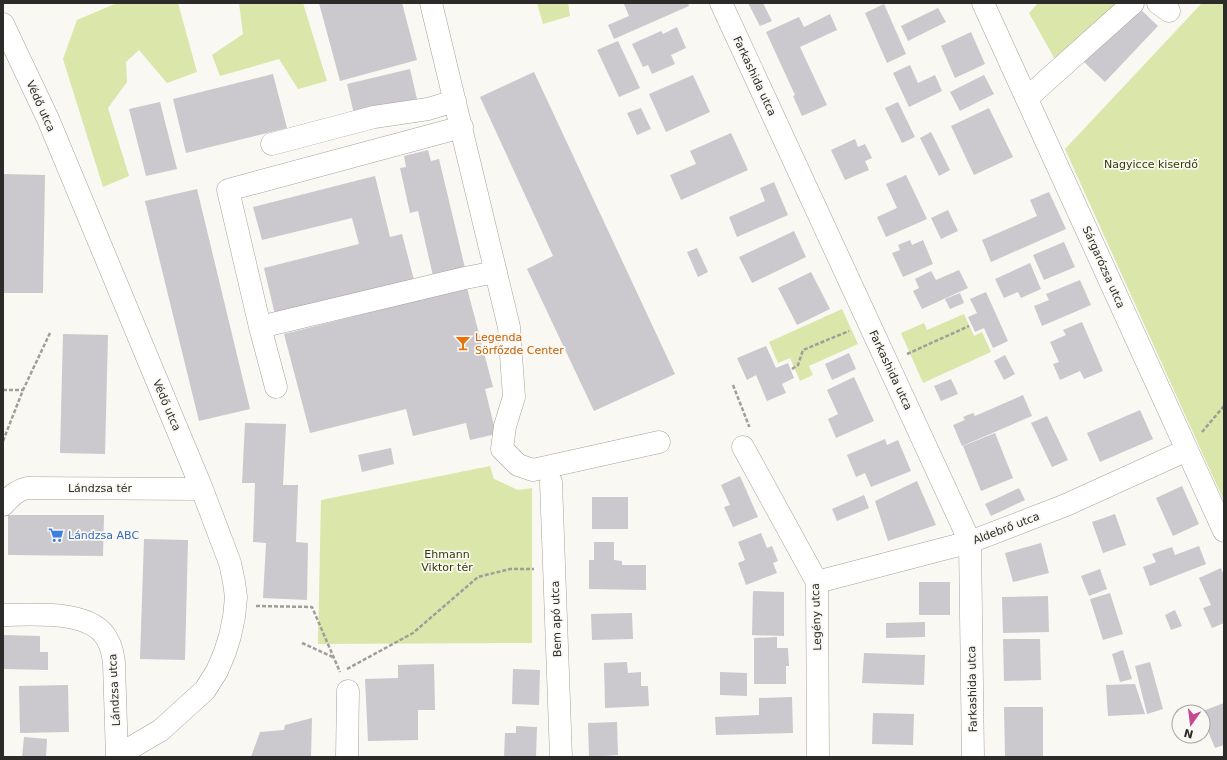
<svg xmlns="http://www.w3.org/2000/svg" width="1227" height="760" font-family="'DejaVu Sans',sans-serif">
<style>
.green{fill:#dae6aa}
.building{fill:#cbc8ce}
.lines{fill:none;stroke-linecap:round;stroke-linejoin:round}
.minor-casing{stroke:#a4a29d;stroke-width:23}
.path{stroke:#9f9e9a;stroke-width:2.5;stroke-dasharray:4 2;stroke-linecap:butt}
.minor{stroke:#fff;stroke-width:22}
.labels{text-anchor:middle;stroke-width:3.5;stroke-linejoin:round;paint-order:stroke}
.street-label{font-size:11px;fill:#2c2b29;stroke:#faf8f2}
.park-label{font-size:11px;fill:#333a03;stroke:#faf8f2}
.food-label{font-size:11px;fill:#c56008;stroke:#faf8f2;text-anchor:start}
.shop-label{font-size:11px;fill:#366cbe;stroke:#faf8f2;text-anchor:start}
</style>
<rect width="100%" height="100%" fill="#faf8f2"/>
<path class="green" d="M117,3h61l19,69 -30,11 -28,-33 -13,12 1,20 -19,26 21,68 -26,11 -40,-128 14,-39z
M239,3h64l24,78 -29,8 -19,-30 -59,17 -8,-21 31,-21z
M537,3h31l2,13 -27,8z
M1038,3h81l-62,60 -28,-50z
M1202,3h22v498l-159,-352z
M842,309l16,35 -49,22 4,9 -13,6 -10,-23 -12,5 -9,-21z
M964,314l10,22 8,-4 9,20 -68,31 -22,-50 23,-10 3,7z
M490,466l4,13 24,11 14,-2v155l-214,1 3,-144z"/>
<path class="building" d="M319,3h83l15,57 -77,21z
M626,3h62l1,3 -75,33 -6,-14 21,-9 -5,-12z
M748,3h15l9,18 -12,5z
M884,4l22,50 -19,9 -22,-50z
M1137,6l21,20 -53,56 -21,-20z
M938,8l8,14 -38,19 -7,-15z
M830,14l7,16 -37,17 27,58 -25,11 -9,-20 2,-1 -29,-63 33,-15 5,10z
M677,27l9,21 -15,7 4,9 -23,10 -4,-9 -5,2 -11,-23 29,-13 2,3z
M971,32l14,32 -30,14 -14,-32z
M618,41l22,47 -21,9 -22,-47z
M910,65l8,18 17,-8 7,16 -33,16 -16,-34z
M410,69l7,30 -63,15 -7,-30z
M534,72l141,302 -81,37 -67,-142 26,-13 -73,-159z
M273,74l14,54 -101,25 -13,-54z
M693,75l17,37 -44,20 -17,-38z
M984,75l10,19 -34,17 -10,-19z
M160,102l17,67 -31,7 -17,-67z
M898,102l17,35 -13,6 -17,-35z
M641,108l10,21 -14,6 -10,-22z
M989,108l24,49 -39,18 -23,-49z
M931,132l19,38 -11,6 -19,-38z
M731,133l17,37 -67,30 -11,-25 26,-11 -6,-13z
M855,139l3,8 7,-3 7,14 -7,3 4,9 -24,10 -14,-30z
M428,150l3,11 8,-2 26,109 -32,8 -15,-65 -8,2 -10,-45 6,-1 -2,-11z
M3,174l42,1 -2,118h-40z
M906,175l21,44 -41,18 -9,-20 20,-9 -11,-24z
M375,176l15,61 12,-3 12,46 -139,35 -11,-47 95,-24 -7,-26 -90,22 -9,-33z
M774,182l14,33 -51,22 -8,-20 36,-16 -5,-13z
M197,189l53,220 -51,12 -54,-220z
M1049,192l17,37 -75,33 -9,-22 55,-24 -7,-16z
M948,210l10,21 -17,8 -10,-21z
M794,231l12,26 -54,26 -13,-26z
M910,240l2,5 11,-5 10,24 -30,13 -11,-24 8,-3 -2,-5z
M1064,242l11,25 -31,13 -11,-25z
M697,248l11,24 -10,5 -11,-25z
M1030,263l11,26 -20,9 -3,-6 -14,6 -9,-19z
M959,270l9,18 -46,21 -9,-18 6,-3 -4,-9 16,-8 5,9z
M811,272l19,37 -33,16 -19,-37z
M1080,280l11,25 -49,21 -8,-20 15,-6 -3,-6z
M467,288l26,99 -8,2 11,45 -26,6 -4,-17 -53,13 -7,-27 -96,24 -26,-99z
M986,292l22,49 -15,7 -9,-20 -9,4 -7,-15 9,-4 -7,-14z
M960,293l4,10 -14,6 -5,-10z
M1082,322l21,49 -19,8 -4,-8 -20,9 -7,-16 6,-2 -9,-20 16,-7 -3,-5z
M63,334l45,1 -3,119 -45,-1z
M766,346l10,22 12,-5 6,15 -12,6 4,9 -19,8 -11,-26 -9,5 -10,-22z
M849,353l7,16 -24,11 -7,-16z
M1005,355l10,19 -11,6 -10,-19z
M854,377l20,44 -38,17 -8,-19 10,-5 -11,-24z
M951,379l7,15 -17,7 -7,-15z
M1023,395l9,21 -70,30 -9,-21 12,-5 -2,-3 10,-4 2,3z
M1140,410l13,29 -53,23 -13,-29z
M1047,416l21,44 -16,7 -21,-44z
M245,423l41,1 -3,61h15l-2,57 12,1 -1,57 -44,-2 3,-55 -13,-1 2,-59h-13z
M995,433l18,45 -32,13 -18,-45z
M885,439l2,6 11,-5 13,31 -40,16 -6,-14 -9,4 -9,-22z
M391,448l3,16 -32,8 -4,-17z
M740,476l18,41 -25,10 -9,-20 6,-2 -9,-20z
M917,481l19,44 -48,16 -13,-40z
M1182,486l17,38 -26,12 -17,-38z
M1019,488l6,12 -34,16 -6,-12z
M864,495l5,13 -32,13 -5,-12z
M592,497h36v32h-36z
M1115,514l11,31 -23,8 -11,-31z
M8,515h96l-1,41 -95,-1z
M761,533l6,15 5,-2 6,15 -5,2 4,10 -31,12 -8,-22 7,-3 -7,-18z
M144,539l44,1 -3,120 -45,-1z
M594,542h20v18l8,1v4h24v25l-57,-1v-29h5z
M1041,543l8,30 -36,9 -8,-29z
M1199,546l7,18 -56,22 -7,-19 13,-5 -4,-8 20,-7 3,8z
M1221,568l3,8v47l-12,5 -9,-20 8,-3 -12,-27z
M1100,569l7,20 -18,7 -8,-20z
M919,582h31v33h-31z
M753,591l31,1v44l-32,-1z
M1110,593l13,41 -20,6 -13,-41z
M1048,596l1,36 -46,1 -1,-36z
M1175,610l7,16 -11,4 -6,-15z
M632,613l1,26 -41,1 -1,-26z
M925,622v15l-39,1v-15z
M3,635l37,1v16h8v18l-45,-1z
M777,637v11h11l1,18h-3v18h-32v-46z
M1003,639h37l1,41 -37,1z
M1123,650l9,29 -12,3 -8,-28z
M864,653l61,2 -1,30 -62,-2z
M627,662l1,11 13,-1v14h7l1,20 -44,2 -1,-45z
M1150,662l13,47 -16,5 -12,-48z
M434,664l1,46h-17v30l-50,1 -3,-62 33,-1v-13z
M513,669l27,1 -1,35 -27,-1z
M720,672l27,1v23l-27,-1z
M1135,684l10,30 -37,2 -2,-31z
M68,685l1,47 -49,1 -1,-47z
M792,697l1,36 -77,2 -1,-18 44,-2v-17z
M1224,703v42l-9,3 -12,-29v-8z
M1004,707h39v50h-38z
M873,713l41,1 -1,31 -41,-1z
M312,718l-1,39h-60l9,-25 24,-2 1,-5z
M617,722l1,33 -29,2 -1,-34z
M516,726l21,1 -1,30h-32l1,-24h11z
M24,737l23,2 -1,18h-24z"/>
<g class="lines">
<g class="minor-casing">
<path id="minor" d="M431,3l78,324 5,70 -9,29 -3,23 16,16 15,5 126,-28
M721,3l249,539 3,215
M983,3l241,528
M1158,3l11,8
M3,24l45,95 154,370 28,74 4,19 2,15 -2,20 -4,19 -5,16 -8,19 -12,19 -44,40 -44,26
M1027,98l106,-95
M272,144l102,-27 54,-8 27,-8
M260,327l205,-49 31,-6
M276,387l-16,-60 -32,-137 234,-63
M743,447l74,135 1,175
M551,482l10,275
M3,505c8,-9 13,-14 24,-17l175,1
M817,582l153,-40 96,-37 121,-55
M3,615c30,0 88,-6 104,24 5,8 6,16 7,24l3,94
M347,757l1,-66"/>
</g>
<path class="path" d="M907,354l62,-28
M792,369l6,-4 5,-15 46,-19
M733,385l16,41v1
M3,390h20
M1202,432l22,-26
M3,441l20,-51 27,-57
M256,606l56,1 28,65
M302,643l31,14
M347,669l66,-36 65,-56 32,-8h24"/>
<use href="#minor" class="minor"/>
</g>
<defs>
<g id="bar-bare" transform="scale(1.2)"><path d="M-6-5H6L.8 .8V4.5H3.5V6h-7V4.5H-.8V.8Z" fill="#e8710a" stroke="#faf8f2" stroke-width="2.5" paint-order="stroke"/></g>
<g id="supermarket-bare" transform="scale(1.2)"><path d="M-6-5.5h2.5l.6 2H6L4.5 2H-2.5L-4.4-4H-6ZM-1.5 3.2a1.3 1.3 0 1 0 .1 0ZM3 3.2a1.3 1.3 0 1 0 .1 0Z" fill="#3f7fe0" stroke="#faf8f2" stroke-width="2.5" paint-order="stroke"/></g>
</defs>
<g fill-rule="evenodd">
<use href="#bar-bare" x="463" y="343"/>
<use href="#supermarket-bare" x="56" y="535"/>
</g>
<g class="labels">
<g class="street-label">
<text transform="translate(755 76) rotate(65)" y="4">Farkashida utca</text>
<text transform="translate(41 106) rotate(66)" y="4">Védő utca</text>
<text transform="translate(1104 267) rotate(66)" y="4">Sárgarózsa utca</text>
<text transform="translate(891 370) rotate(65)" y="4">Farkashida utca</text>
<text transform="translate(167 405) rotate(67)" y="4">Védő utca</text>
<text x="100" y="492">Lándzsa tér</text>
<text transform="translate(1006 528) rotate(-21)" y="4">Aldebrő utca</text>
<text transform="translate(816 617) rotate(-92)" y="4">Legény utca</text>
<text transform="translate(556 619) rotate(-92)" y="4">Bem apó utca</text>
<text transform="translate(972 689) rotate(-91)" y="4">Farkashida utca</text>
<text transform="translate(114 690) rotate(-93)" y="4">Lándzsa utca</text>
</g>
<g class="park-label">
<text x="1151" y="168">Nagyicce kiserdő</text>
<text x="447" y="558">Ehmann<tspan x="447" dy="13">Viktor tér</tspan></text>
</g>
<g class="food-label">
<text x="475" y="341">Legenda<tspan x="475" dy="13">Sörfőzde Center</tspan></text>
</g>
<g class="shop-label">
<text x="68" y="539">Lándzsa ABC</text>
</g>
</g>
<rect width="1227" height="760" fill="none" stroke="#2c2b29" stroke-width="8"/>
<g transform="translate(1191 724) rotate(194)"><circle r="19" fill="#faf8f2" stroke="#a8a6a2"/>
<path d="M0-3L7 15L0 10L-7 15Z" fill="#c74793"/>
<text y="-6" font-size="11" font-weight="bold" text-anchor="middle" fill="#2c2b29">N</text>
</g>
</svg>
